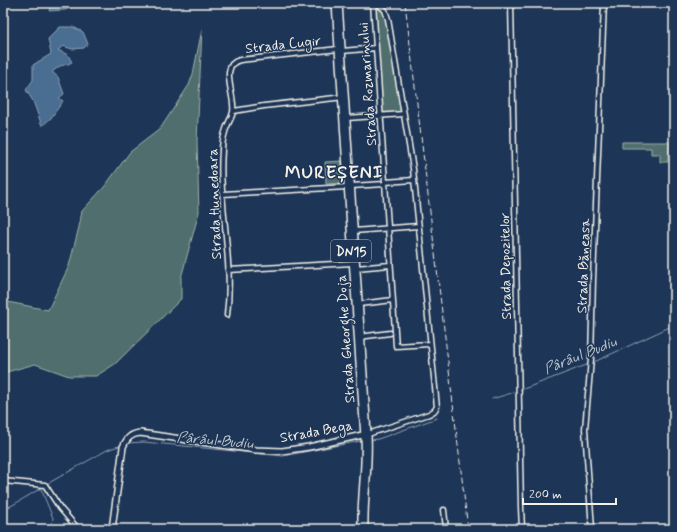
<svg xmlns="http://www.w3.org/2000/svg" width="677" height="532" font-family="Mynerve,sans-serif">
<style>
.green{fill:#506e6d;stroke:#a2b0aa}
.water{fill:#4a6e91;stroke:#8ea2b4}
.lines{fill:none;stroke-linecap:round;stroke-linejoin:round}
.stream{stroke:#8ea2b4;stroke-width:1}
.minor-casing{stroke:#f4f1e8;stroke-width:7}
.major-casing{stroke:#f4f1e8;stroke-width:8}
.minor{stroke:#1d3557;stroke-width:4}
.major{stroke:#1d3557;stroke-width:5}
.rail{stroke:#f4f1e8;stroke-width:1;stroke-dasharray:6 3;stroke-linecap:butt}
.labels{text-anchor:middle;stroke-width:3;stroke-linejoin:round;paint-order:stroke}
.shield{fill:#1d3557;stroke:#b4b9bc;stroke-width:1}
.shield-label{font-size:13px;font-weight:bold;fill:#f4f1e8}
.street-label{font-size:14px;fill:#f4f1e8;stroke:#1d3557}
.water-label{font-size:15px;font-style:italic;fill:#b8c3ca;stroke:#1d3557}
.district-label{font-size:18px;font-weight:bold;letter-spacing:1px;fill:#f4f1e8;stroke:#1d3557}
</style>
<rect width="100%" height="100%" fill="#1d3557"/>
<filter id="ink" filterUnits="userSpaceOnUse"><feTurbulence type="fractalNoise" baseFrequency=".025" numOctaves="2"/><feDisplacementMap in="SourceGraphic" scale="8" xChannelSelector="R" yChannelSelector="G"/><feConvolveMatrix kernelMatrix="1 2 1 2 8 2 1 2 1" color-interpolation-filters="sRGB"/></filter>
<g filter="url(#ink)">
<path class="green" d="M379,7l4,3 3,9 15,90 -2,3 -14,1 -3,-2 -7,-101z
M202,29l-5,112 2,71 -18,66v21l-66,65 -19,12h-27l-34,-12 -32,9v-72l45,9 21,-44 10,-39 3,-16 23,-25 25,-34 30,-23 29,-44 4,-11z
M622,142h47l-1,20h-8v-8h-9v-6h-29z
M342,161l1,22 -17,1 -1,-22z"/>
<path class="water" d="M51,3h31l-17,7 -16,1z
M60,27h13l10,5 5,12 -4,4 -12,1 -9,-3 -5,4 10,5 4,7 -4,2 -8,2 -8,6 6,5 6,17 -5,4 4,3 -12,17 -9,8 -9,-25 -7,-11 7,-10v-15l18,-11 -3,-15z"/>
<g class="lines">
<path class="stream" d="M592,363l82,-38
M521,390l68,-26
M492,399l26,-8
M370,440l8,-1 59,-21
M127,443l17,-1 139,14 78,-15
M47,484l60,-34 15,-5
M41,489l12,29 -2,11
M3,508l8,-2 32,-19"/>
<g class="minor-casing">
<path id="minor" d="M373,3l23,343 33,-2
M511,3l10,504 1,22
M342,51l34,-3
M234,111l30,-5 80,-9
M347,118l57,-4
M385,182l29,-2
M351,186l34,-2
M223,194l124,-7
M354,231l64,-5
M356,268l34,-3
M228,270l124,-7
M359,304l34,-4
M227,315c7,-55 -9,-110 -5,-165 0,-7 2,-15 4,-21 2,-6 6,-12 7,-17 3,-16 -15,-47 7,-52l98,-11
M359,337l31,-4
M368,434l61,-20 5,-3 3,-4 -24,-238 -25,-150 -3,-9 -8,-7
M3,481l42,4 15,23 18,21
M444,510l2,19
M592,529l-7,-100 6,-70 2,-79 11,-277"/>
</g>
<g class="major-casing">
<path id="major" d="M335,3l29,434c2,31 -4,61 -3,92
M339,3l29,431c2,32 -4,63 -3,95
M112,529l11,-82c4,-9 8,-13 17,-14l116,17 26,1 27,-4 58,-13"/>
</g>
<use href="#minor" class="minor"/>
<use href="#major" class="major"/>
<path class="rail" d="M405,3l63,526"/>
</g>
</g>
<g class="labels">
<rect class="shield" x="331" y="240" width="40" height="22" rx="3"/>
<g class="shield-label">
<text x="351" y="256">DN15</text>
</g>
<g class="street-label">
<text transform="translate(283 44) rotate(-6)" y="5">Strada Cugir</text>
<text transform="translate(367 84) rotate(-94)" y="5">Strada Rozmarinului</text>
<text transform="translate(214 204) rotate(-92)" y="5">Strada Hunedoara</text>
<text transform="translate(505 266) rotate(-91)" y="5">Strada Depozitelor</text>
<text transform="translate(583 266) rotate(-88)" y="5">Strada Băneasa</text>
<text transform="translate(345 339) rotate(-94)" y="5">Strada Gheorghe Doja</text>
<text transform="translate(316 431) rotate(-10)" y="5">Strada Bega</text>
</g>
<g class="water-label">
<text transform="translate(580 355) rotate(-22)" y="5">Pârâul Budiu</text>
<text transform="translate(215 440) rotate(5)" y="5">Pârâul Budiu</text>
</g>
<g class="district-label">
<text x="334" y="178">MUREȘENI</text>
</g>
</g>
<rect width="677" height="532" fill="none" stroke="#1d3557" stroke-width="16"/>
<rect x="8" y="8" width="661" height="516" fill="none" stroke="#f4f1e8" stroke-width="1.5" filter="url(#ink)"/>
<path d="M523 498v6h93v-6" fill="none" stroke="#f4f1e8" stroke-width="2"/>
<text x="529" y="498" font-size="12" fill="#f4f1e8" stroke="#1d3557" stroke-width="3" paint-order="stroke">200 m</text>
</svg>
